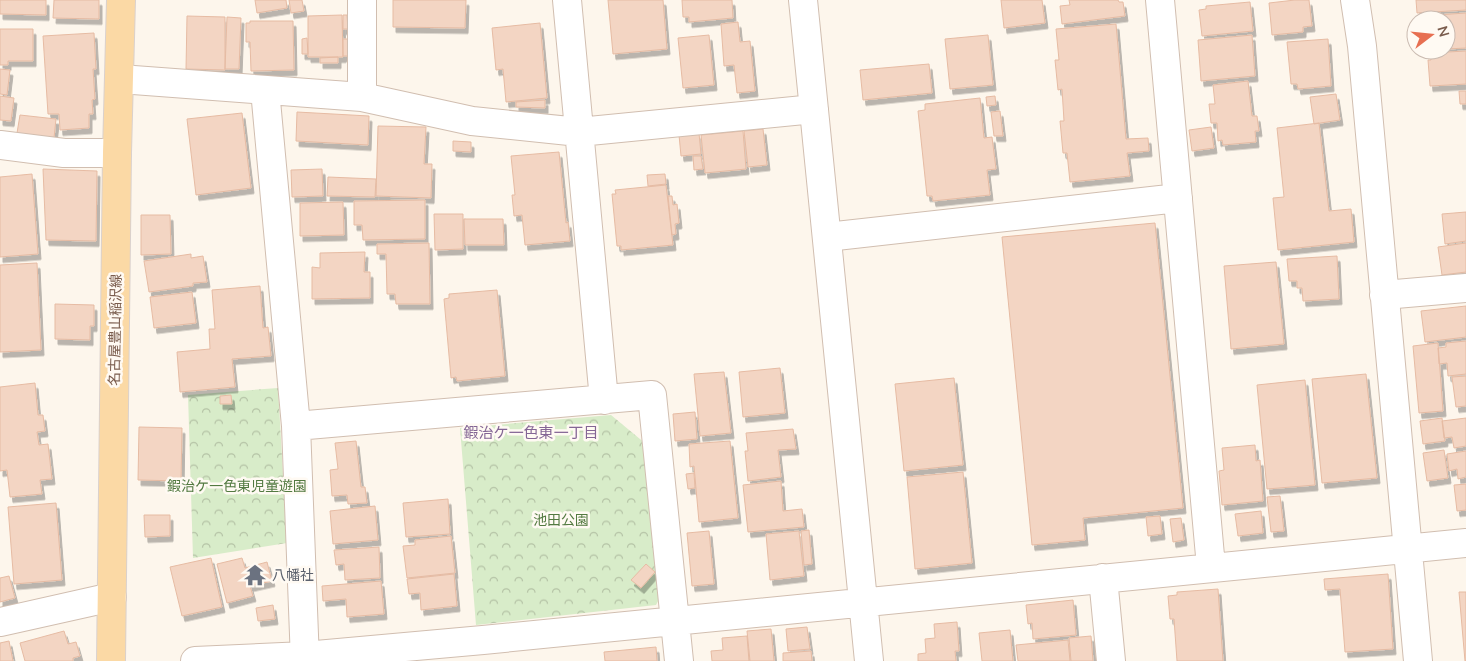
<svg xmlns="http://www.w3.org/2000/svg" width="1466" height="661" font-family="'Nunito Sans','Noto Sans JP',sans-serif">
<style>
.forest{fill:url(#forest-crowns)}
.building{fill:#f3d5c3;stroke:#e6bba3;filter:url(#shadow)}
.lines{fill:none;stroke-linecap:round;stroke-linejoin:round}
.minor-casing{stroke:#d1beb0;stroke-width:30}
.major-casing{stroke:#dad1cd;stroke-width:30}
.minor{stroke:#fff;stroke-width:28}
.major{stroke:#fbd9a5;stroke-width:28}
.labels{text-anchor:middle;stroke-width:5;stroke-linejoin:round;paint-order:stroke}
.street-label{font-size:14px;fill:#7a5c4d;stroke:#fffaf3}
.park-label{font-size:14px;fill:#537a41;stroke:#fffaf3}
.worship-label{font-size:14px;fill:#5b616d;stroke:#fffaf3;text-anchor:start}
.neighbourhood-label{font-size:15px;fill:#846695;stroke:#fffaf3}
</style>
<defs>
<pattern id="forest-crowns" width="20" height="18" patternUnits="userSpaceOnUse" patternTransform="scale(1.25)"><rect width="20" height="18" fill="#d8ecc9"/><path d="M2 6a3 3 0 1 1 6 0M12 15a3 3 0 1 1 6 0" fill="none" stroke="#b4c2a5"/></pattern>
<filter id="shadow"><feDropShadow dx="3" dy="5.5" stdDeviation="0" flood-color="#0004"/></filter>
</defs>
<rect width="100%" height="100%" fill="#fdf6ec"/>
<path class="forest" d="M278,388l9,155 -94,15 -5,-163z
M611,415l35,29 17,148 -7,13 -180,20 -16,-197z"/>
<path class="building" d="M0,0h46v15l-46,-1z
M54,0h45v19l-46,-1z
M255,0h31l1,8 -30,5z
M289,0h13l2,11 -13,2z
M393,0h73l-1,28 -72,-1z
M608,0h55l4,49 -54,5z
M682,0h50l1,18 -44,4v-5h-6z
M1001,0h41l3,23 -41,5z
M1069,0h49l1,2h4l2,14 -63,8 -2,-18 10,-1z
M1295,0h14l3,26 -9,1v5l-31,3 -3,-32z
M1416,0h50v10l-49,3z
M1250,2l3,29 -51,5 -3,-26 7,-1v-3z
M1466,13v35l-20,1v-29h-23l-1,-4z
M342,15l1,42h-35v-41z
M343,15h4l1,14h-5z
M187,16l38,1v53l-39,-1z
M227,17l14,1 -2,51h-14z
M250,21h43l1,49 -43,1 -1,-29h-4v-19h4z
M738,22l2,20 10,-1 5,50 -18,2 -3,-28 -10,1 -3,-42z
M540,23l7,75 -41,4 -3,-33 -7,1 -4,-42z
M1116,24l10,115 22,-1 1,13 -22,2 3,23 -60,6 -3,-29h-4l-3,-32h4l-2,-32 -4,1 -3,-30h4l-3,-31z
M0,29h33v32h-25v4h-8z
M94,33l2,36h-3l2,30 -3,1 1,14h-4v14l-29,2 -1,-16h-11l-5,-78z
M709,35l5,50 -31,3 -5,-50z
M988,35l5,50 -43,4 -5,-50z
M1252,35l3,41 -54,5 -3,-41z
M307,38l1,16h-6v-15z
M343,39h6l1,17h-7z
M1328,39l3,47 -33,3 -1,-5h-6l-4,-42z
M1466,51v33l-36,2 -2,-26h3l-1,-7z
M338,57v6h-18v-5z
M929,64l3,29 -69,7 -3,-30z
M0,69l10,1 -3,25 -7,-1z
M1248,81l4,35h5l2,15h-4l1,11 -33,3 -1,-5 -4,1 -1,-18h-6l-2,-19h6l-2,-19z
M1459,91h7v13h-6z
M1336,94l4,26 -26,4 -4,-27z
M0,96l14,2 -3,23 -11,-1z
M995,96l1,9 -9,1 -1,-9z
M980,98l4,40 8,-1 4,32 -9,1 3,25 -57,6 -1,-5h-5l-9,-85 7,-1v-6z
M545,100v8l-29,-1v-5z
M1000,111l3,25h-9l-3,-24z
M297,112l72,4 -1,29 -72,-4z
M242,113l9,75 -55,7 -9,-76z
M20,115l36,4 -2,19 -37,-5z
M1319,123l10,88 22,-2 3,33 -76,8 -5,-52 11,-1 -7,-69z
M378,126l48,1 -2,37h8l-1,34 -55,-2z
M1211,127l3,21 -22,3 -3,-21z
M763,129l4,36 -19,2 -4,-36z
M743,131l3,38 -41,4 -4,-38z
M699,133l2,21 -20,2 -2,-21z
M453,141l18,1v10l-18,-1z
M559,152l7,71 2,-1 2,19 -45,4 -3,-30 -8,1 -2,-21h3l-4,-39z
M693,156h8l2,13 -9,1z
M43,169l54,2 -1,70 -50,-1z
M322,169l1,27 -31,1 -1,-27z
M32,174l6,80 -38,3v-80z
M665,174l1,10 -18,2 -1,-11z
M328,177l48,2 -1,18 -48,-1z
M666,185l7,60 -52,5v-4h-4l-5,-52h4l-1,-4z
M668,196h4l1,9 4,-1 2,19 -4,1 1,10 -4,1z
M425,200v39l-62,1 -1,-15h-8v-24z
M343,202l1,33 -44,1v-33z
M1466,212v29l-21,3 -3,-30z
M434,214h29v35l-28,1z
M141,215h29l1,39 -30,1z
M464,219h39l1,26h-39z
M1155,223l28,285 -100,10 2,22 -53,5 -30,-308z
M429,243l1,61h-34l-1,-10h-8l-1,-40h-9v-10z
M1466,243v29l-24,3 -4,-28z
M365,252l-1,20h6v26l-58,1v-32l8,1v-15z
M191,254v4l12,-2 4,26 -14,1v3l-44,6 -5,-31z
M1337,256l2,43 -36,2 -1,-13h-5v-7h-8l-2,-22z
M1276,262l8,82 -53,5 -7,-83z
M37,263l4,87 -41,2v-87z
M260,286l3,42 5,-1 3,29 -39,3 3,28 -55,5 -3,-40 33,-3 -1,-20h6l-3,-39z
M497,290l8,86 -48,5 -1,-4 -5,1 -7,-79 5,-1v-4z
M192,292l4,31 -42,5 -4,-31z
M55,304l39,1v21h-4v14l-35,-1z
M1466,306v31l-41,5 -4,-31z
M1466,341v33l-18,2 -1,-13 -8,1 -1,-16 8,-1v-4z
M1438,343l5,68 -24,2 -6,-67z
M780,368l5,45 -42,4 -4,-45z
M724,372l7,61 -31,3 -6,-62z
M1366,374l11,104 -55,5 -10,-104z
M1466,376v30l-10,1 -4,-30z
M954,378l9,87 -59,6 -9,-87z
M1305,380l10,105 -48,4 -10,-104z
M35,383l3,32h5l2,16 -8,1 2,13 9,-1 4,35 -12,1 2,14 -32,3 -3,-27 -7,1v-84z
M231,395l1,9h-12v-8z
M695,412l2,27 -22,2 -2,-27z
M1442,418l3,23 -22,3 -3,-23z
M1466,418v28l-12,2 -2,-11 -8,1 -2,-17z
M139,427l43,1 -1,53 -43,-1z
M793,429l3,20 -18,1 3,27 -33,4 -3,-30h3l-2,-18z
M356,441l5,46h4l2,16 -19,1 -1,-9 -15,1 -2,-26 8,-1 -3,-26z
M730,441l8,77 -39,4 -5,-56 -4,1 -1,-23z
M1255,445l1,16 4,-1 3,41 -41,4 -3,-34 5,-1 -2,-22z
M1444,450l4,28 -21,3 -4,-28z
M1466,451v26l-8,2 -1,-10 -8,2 -2,-17z
M963,472l9,91 -57,6 -8,-92z
M694,473l1,15 -7,1 -2,-15z
M781,481l2,30 19,-2 2,18 -56,5 -5,-47z
M1466,484v26l-9,1 -3,-26z
M1280,496l4,35 -13,1 -4,-35z
M448,499l2,35 -44,3 -3,-34z
M56,503l6,77 -48,4 -6,-77z
M375,506l3,34 -45,4 -3,-33z
M1261,511l2,22 -25,3 -3,-22z
M144,515h26v21l-25,1z
M1160,516l2,18 -14,2 -2,-19z
M1181,518l3,22 -11,2 -3,-23z
M809,530l3,34 -8,1 -3,-34z
M709,531l5,53 -22,2 -5,-53z
M799,531l5,45 -34,4 -4,-46z
M451,536l4,37 -48,5 -4,-32 12,-1v-5z
M379,547l1,31 -35,2 -1,-16 -8,1 -2,-15z
M211,558l11,49 -40,9 -12,-49z
M242,558l3,10 22,-6 5,19 -22,5 3,10 -26,7 -10,-39z
M646,564l9,8 -14,16 -10,-8z
M454,574l3,32 -36,4 -1,-17 -11,1 -2,-15z
M1388,574l5,75 -48,3 -5,-63 -15,1 -1,-11z
M9,576l6,22 -15,4v-24z
M381,581l3,33 -37,3 -1,-18 -23,2 -1,-15z
M1218,589l5,72h-46l-3,-42h-4l-2,-23 9,-1v-3z
M1459,592h7v69h-1z
M1073,600l3,35 -43,4 -1,-16 -4,1 -2,-19z
M273,605l2,14 -17,2 -2,-13z
M957,622l2,29h-4l1,10h-38v-7l8,-1 -1,-14 10,-1 -1,-14z
M807,627l3,22 -22,2 -2,-22z
M771,629l3,32h-24l-3,-30z
M1010,630l3,31h-31l-3,-28z
M64,631l4,13 8,-2 4,14 -7,2v3h-48l-5,-18z
M747,636l2,25h-37l-1,-10 12,-1 -1,-12z
M1091,636l2,25h-22l-2,-23z
M1068,640l2,21h-52l-2,-16z
M9,641l4,20h-13v-18z
M656,647l1,14h-52l-1,-9z
M811,651l1,10h-29v-8z"/>
<g class="lines">
<g class="minor-casing">
<path id="minor" d="M567,0l37,400
M803,0l66,661
M1160,0l51,567
M1355,0l7,46 56,615
M120,79l242,18 110,24 107,11 235,-23
M265,90l31,336 9,235
M362,97v-97
M0,145l64,8h53
M827,237l351,-39
M1384,295l82,-7
M296,426l356,-31 27,266
M1103,578l8,83
M0,622l112,-25
M195,661l110,-5 178,-16 983,-97"/>
</g>
<g class="major-casing">
<path id="major" d="M111,661l6,-508 4,-153"/>
</g>
<use href="#minor" class="minor"/>
<use href="#major" class="major"/>
</g>
<defs>
<g id="temple-bare" transform="scale(1.725)"><path d="M0-6L5-2H3V0L6.5 2.5H4V6H1.5V3h-3V6H-4V2.5H-6.5L-3 0V-2H-5Z" fill="#6b7280" stroke="#fffaf3" stroke-width="2.5" paint-order="stroke"/></g>
</defs>
<g fill-rule="evenodd">
<use href="#temple-bare" x="255" y="575"/>
</g>
<g class="labels">
<g class="street-label">
<text transform="translate(115 330) rotate(-89)" y="5">名古屋豊山稲沢線</text>
</g>
<g class="park-label">
<text x="237" y="491">鍜治ケ一色東児童遊園</text>
<text x="561" y="525">池田公園</text>
</g>
<g class="worship-label">
<text x="272" y="580">八幡社</text>
</g>
<g class="neighbourhood-label">
<text x="531" y="438">鍜治ケ一色東一丁目</text>
</g>
</g>
<g transform="translate(1431 35) rotate(74)"><circle r="24" fill="#fffaf3" stroke="#cabbb1"/>
<path d="M0-4L9 19L0 12L-9 19Z" fill="#e76f51"/>
<text y="-8" font-size="14" font-weight="bold" text-anchor="middle" fill="#7a5c4d">N</text>
</g>
</svg>
